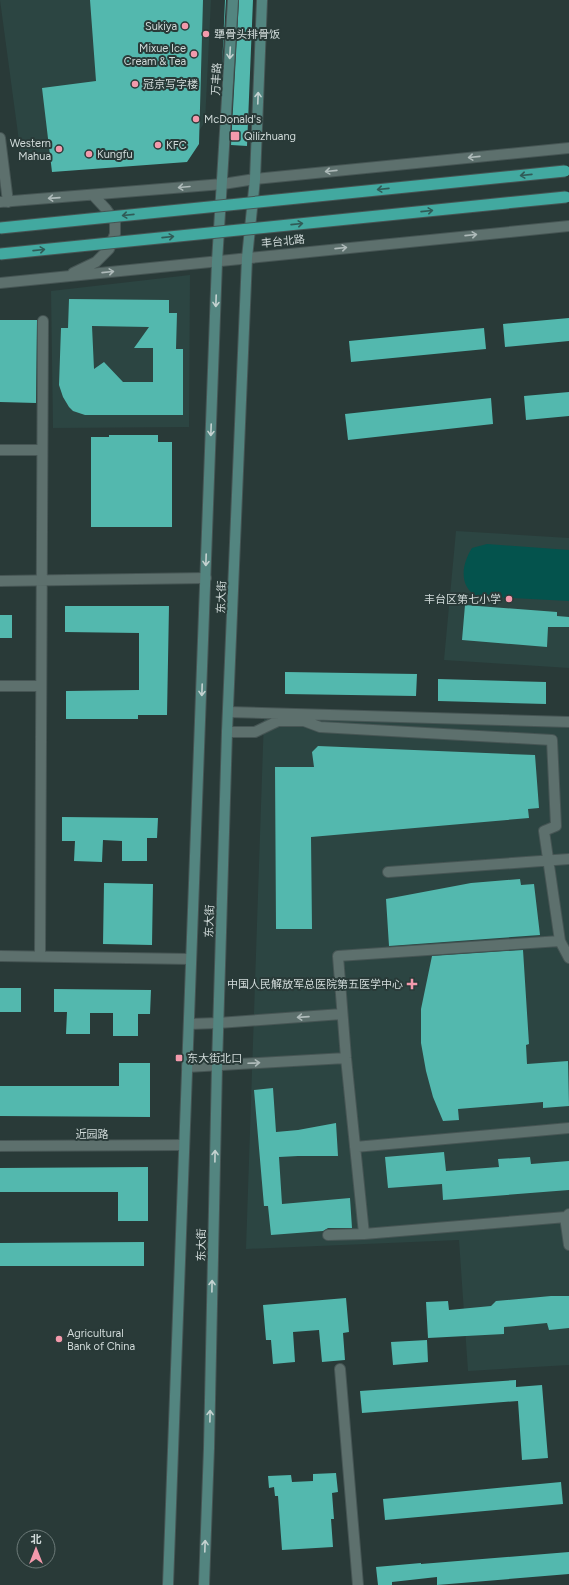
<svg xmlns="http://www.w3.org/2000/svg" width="569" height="1585" font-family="Figtree,'Noto Sans SC',sans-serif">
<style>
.built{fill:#2c4542}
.green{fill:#04534d}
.building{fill:#53b8ae;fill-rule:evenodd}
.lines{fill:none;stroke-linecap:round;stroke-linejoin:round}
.minor-casing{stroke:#465554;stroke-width:12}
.tertiary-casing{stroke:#465554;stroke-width:12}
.secondary-casing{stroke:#465554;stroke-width:12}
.minor{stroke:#5d706d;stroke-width:10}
.tertiary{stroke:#5d706d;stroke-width:10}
.secondary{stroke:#538580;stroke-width:10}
.trunk-bridge-casing{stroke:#465554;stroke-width:13;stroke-linecap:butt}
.trunk-bridge{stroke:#42a9a0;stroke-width:11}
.oneway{stroke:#c4d2d0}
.oneway2{stroke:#aebab9}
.oneway3{stroke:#305b57}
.poi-dot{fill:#f39aac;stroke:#293a38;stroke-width:1.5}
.labels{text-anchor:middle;stroke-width:4;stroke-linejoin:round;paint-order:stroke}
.poi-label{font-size:11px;fill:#d0dad9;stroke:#293a38;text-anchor:start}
.street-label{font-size:11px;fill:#d0dad9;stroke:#293a38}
</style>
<rect width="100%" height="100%" fill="#293a38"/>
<path class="built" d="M0,0h211l-6,122 -15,22 -169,12z
M190,275l-1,152 -136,1 -2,-137z
M456,531l113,7v130l-125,-8z
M264,717l305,10v638l-101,6 -9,-131 -213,9z"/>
<path class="green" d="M487,544l82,6v51l-93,-5c-3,-2 -7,-5 -9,-9 -7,-12 -2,-28 5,-39z"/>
<path class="building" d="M90,0h113l-4,144 -12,18 -135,10 -10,-84 54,-7z
M225,0h1l-4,69z
M239,0h14l-6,146 -16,-1z
M69,299l100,1v13h8l-1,36h7v66h-98l-12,-4 -4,-4 -6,-10 -4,-12 2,-57h7zM92,326l57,1 -15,21h19v34h-30l-19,-20 -10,7z
M569,318v23l-64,6 -2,-23z
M0,320h37l-1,83 -36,-1z
M484,328l2,21 -135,13 -2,-21z
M569,392v24l-43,4 -2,-24z
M491,398l2,26 -145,16 -3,-26z
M109,435h49v7h14v85h-81v-90h18z
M465,605l92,7v4l12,1v10h-21l-1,20 -85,-7z
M65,606h104l-2,109h-29v4h-72v-28l73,-1v-57l-74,-1z
M0,615h12v23h-12z
M285,672l132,2 -1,22 -131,-2z
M438,679l108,3v22l-108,-3z
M318,746l217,9 4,53 -11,1 1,9 -218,19 1,92h-36l-1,-162h39l-2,-15z
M62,817l96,1 -1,20h-10v23h-25v-20l-19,-1 -1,22 -28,-1 1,-20h-13z
M520,879l1,6 13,-1 6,51 -151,11 -3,-47 85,-16z
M104,883l49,1 -1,61 -49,-1z
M523,950l6,94 -3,1 1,19 41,-3 1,45 -26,2v-6l-85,7 1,11 -16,1 -10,-24 -7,-26 -5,-28v-34l11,-53z
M0,988h21v24h-21z
M54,989l97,1 -1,24h-12v22h-25v-23h-23v21h-24l1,-22h-13z
M119,1063h31v54l-150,-1v-30h119z
M273,1088l3,44 22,-2 38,-7 2,33h-40l-19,1 3,47 68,-6 2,30h-24l-5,3 -52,4 -3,-29h-4l-10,-116z
M444,1152l2,19 53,-4 -1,-8 32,-2 1,7 38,-3v29l-126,10 -1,-16 -54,4 -3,-31z
M148,1167v54h-30v-29h-118v-24z
M144,1242v24h-144v-23z
M551,1296h18v32l-20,2 -2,-7 -43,4v7l-76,4 -2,-36 22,-1 1,9 42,-4 5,-5z
M346,1298l3,34 -6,1 2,27 -23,2 -3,-32 -26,2 2,30 -22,2 -2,-24h-5l-3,-35z
M427,1340l1,22 -35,3 -2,-23z
M516,1380v7l26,-2 6,73 -26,2 -4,-59 -156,12 -2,-22z
M336,1473l2,19 -6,1 2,26h-3l2,28 -51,3 -4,-54h-3l-1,-9 -5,1 -1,-12 23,-1 1,7 21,-1v-7z
M561,1482l2,22 -178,16 -2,-21z
M569,1552v22l-132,11v-8l-45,5v3h-14l-2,-18 45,-4v1z"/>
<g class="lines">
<g class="minor-casing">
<path id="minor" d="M0,450h42
M0,581l206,-3
M0,686h41
M228,712l341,10
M227,732h28l23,-11h26l16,6 232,13 4,86 -12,5 16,110 -222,15 8,102 18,176
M388,872l181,-13
M560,941l9,17
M0,956l191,3
M40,956l3,-635
M189,1024l29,-1 124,-9
M187,1067l159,-9
M355,1147l214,-19
M565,1217l4,28
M328,1235l36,-1 202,-17 3,-3
M340,1369l18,216"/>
</g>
<g class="tertiary-casing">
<path id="tertiary" d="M0,138l8,64
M0,202l223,-18 32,-5 314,-31
M73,273l23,-11 13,-13 6,-15v-12l-9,-13 -13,-14
M0,283l569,-57
M0,1146l184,-1"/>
</g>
<g class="secondary-casing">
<path id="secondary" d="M168,1585l49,-1323 16,-262
M204,1585l5,-137 8,-382 10,-334 20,-474 8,-79 7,-179"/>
</g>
<use href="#minor" class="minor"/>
<use href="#tertiary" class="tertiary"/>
<use href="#secondary" class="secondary"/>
<g class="trunk-bridge-casing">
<path id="trunk-bridge" d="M0,228l565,-57
M0,254l566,-57"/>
</g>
<use href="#trunk-bridge" class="trunk-bridge"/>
</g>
<defs><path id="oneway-shaft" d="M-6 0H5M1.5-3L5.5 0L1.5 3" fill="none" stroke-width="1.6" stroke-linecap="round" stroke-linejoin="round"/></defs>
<g class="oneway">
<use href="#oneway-shaft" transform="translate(230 53) rotate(93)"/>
<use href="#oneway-shaft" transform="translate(258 98) rotate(-88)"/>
<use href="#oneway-shaft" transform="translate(216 301) rotate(92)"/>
<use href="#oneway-shaft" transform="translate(211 430) rotate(92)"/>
<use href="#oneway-shaft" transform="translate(206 560) rotate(92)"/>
<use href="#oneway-shaft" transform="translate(202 690) rotate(92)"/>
<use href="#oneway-shaft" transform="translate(215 1156) rotate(-89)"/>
<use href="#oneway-shaft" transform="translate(212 1286) rotate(-89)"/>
<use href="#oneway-shaft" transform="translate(210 1416) rotate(-89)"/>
<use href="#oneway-shaft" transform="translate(205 1546) rotate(-88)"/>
</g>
<g class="oneway2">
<use href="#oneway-shaft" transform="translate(474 157) rotate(174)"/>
<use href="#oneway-shaft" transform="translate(331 171) rotate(174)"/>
<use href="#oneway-shaft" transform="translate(184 187) rotate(175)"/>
<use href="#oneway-shaft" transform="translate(54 198) rotate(176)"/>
<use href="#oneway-shaft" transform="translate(471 235) rotate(-6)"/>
<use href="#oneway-shaft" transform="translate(341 248) rotate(-6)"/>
<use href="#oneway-shaft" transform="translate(108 272) rotate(-6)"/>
<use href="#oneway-shaft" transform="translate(303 1017) rotate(176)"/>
<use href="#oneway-shaft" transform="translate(254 1063) rotate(-3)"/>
</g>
<g class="oneway3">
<use href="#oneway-shaft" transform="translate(526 175) rotate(174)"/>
<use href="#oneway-shaft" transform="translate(383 189) rotate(174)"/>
<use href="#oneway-shaft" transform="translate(427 211) rotate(-6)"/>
<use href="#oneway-shaft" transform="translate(128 215) rotate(174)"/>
<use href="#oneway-shaft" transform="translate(297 224) rotate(-6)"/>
<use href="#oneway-shaft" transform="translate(168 237) rotate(-6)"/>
<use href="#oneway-shaft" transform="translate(39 250) rotate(-6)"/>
</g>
<g class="poi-dot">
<circle cx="185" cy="26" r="4"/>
<circle cx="206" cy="34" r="4"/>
<circle cx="194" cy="54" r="4"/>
<circle cx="135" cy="84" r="4"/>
<circle cx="196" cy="119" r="4"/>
<rect x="230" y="131" width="10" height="10" rx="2"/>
<circle cx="158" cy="145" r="4"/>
<circle cx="59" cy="149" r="4"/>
<circle cx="89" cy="154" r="4"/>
<circle cx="509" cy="599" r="4"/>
<path d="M410 978h4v4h4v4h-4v4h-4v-4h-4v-4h4z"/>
<rect x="175" y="1054" width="8" height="8" rx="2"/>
<circle cx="59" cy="1339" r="4"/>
</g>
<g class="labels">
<g class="poi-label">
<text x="177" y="30" text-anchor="end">Sukiya</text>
<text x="214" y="38">犟骨头排骨饭</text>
<text x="186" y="52" text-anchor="end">Mixue Ice<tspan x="186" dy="13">Cream &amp; Tea</tspan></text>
<text x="143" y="88">冠京写字楼</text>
<text x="204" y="123">McDonald's</text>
<text x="244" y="140">Qilizhuang</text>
<text x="51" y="147" text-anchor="end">Western<tspan x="51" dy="13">Mahua</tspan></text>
<text x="166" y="149">KFC</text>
<text x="97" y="158">Kungfu</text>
<text x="501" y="603" text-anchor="end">丰台区第七小学</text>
<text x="403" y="988" text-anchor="end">中国人民解放军总医院第五医学中心</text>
<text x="187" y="1062">东大街北口</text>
<text x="67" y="1337">Agricultural<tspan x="67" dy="13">Bank of China</tspan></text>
</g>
<g class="street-label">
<text transform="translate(216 79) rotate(-87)" y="4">万丰路</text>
<text transform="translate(283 241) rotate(-6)" y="4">丰台北路</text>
<text transform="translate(221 597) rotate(-88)" y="4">东大街</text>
<text transform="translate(209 921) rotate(-88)" y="4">东大街</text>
<text x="92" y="1138">近园路</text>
<text transform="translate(201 1245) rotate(-89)" y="4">东大街</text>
</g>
</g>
<g transform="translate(36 1549)"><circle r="19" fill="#293a38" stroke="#6c7a78"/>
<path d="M0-3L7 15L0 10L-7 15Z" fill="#f39aac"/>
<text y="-6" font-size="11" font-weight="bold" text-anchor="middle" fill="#d0dad9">北</text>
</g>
</svg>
